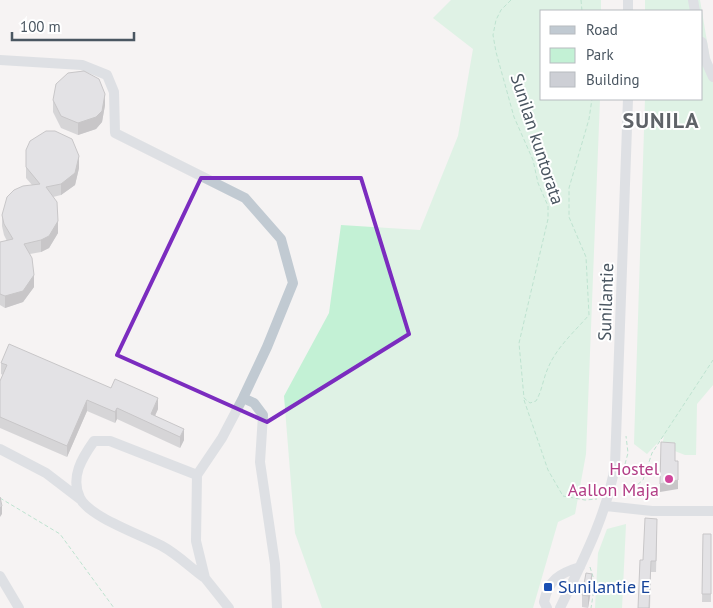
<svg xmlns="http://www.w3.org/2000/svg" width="713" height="608" font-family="'PT Sans',sans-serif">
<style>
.green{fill:#c3f1d5}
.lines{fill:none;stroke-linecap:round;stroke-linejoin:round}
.path{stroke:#7ad0a6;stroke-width:1;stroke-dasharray:4 2.5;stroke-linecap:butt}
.minor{stroke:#c1cad2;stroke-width:10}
.wall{fill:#b0b2b7}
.shaded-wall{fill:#909195}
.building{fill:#cdcfd5;stroke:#909195}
.marked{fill:none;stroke:#7b2cbf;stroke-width:4;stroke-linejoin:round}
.hotel-dot{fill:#d1479c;stroke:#fff;stroke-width:2}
.transit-dot{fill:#1a4fb4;stroke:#fff;stroke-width:2}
.labels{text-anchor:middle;stroke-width:4;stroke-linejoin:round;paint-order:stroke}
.street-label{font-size:18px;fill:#4a5661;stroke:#fff}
.hotel-label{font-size:18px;fill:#b23c85;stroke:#fff;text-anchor:end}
.transit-label{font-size:18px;fill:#164399;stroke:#fff;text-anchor:start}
.district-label{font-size:22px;font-weight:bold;letter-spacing:1px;fill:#5f6368;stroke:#fff}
</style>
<rect width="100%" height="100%" fill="#f5f3f3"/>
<path class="green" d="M451,0h150v11h-59v88h58l-14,355 -11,60 -17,8 -25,86h-211l-27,-75 -11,-137 45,-83 12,-88 79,5 38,-94 15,-87 -40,-31z
M645,0h55l13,77v308l-16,19 -1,51h-11l-23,-9 2,-10 -17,18 -13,-10 11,-345h57v-88h-57z
M626,524l-4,84h-27l3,-55 9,-24z"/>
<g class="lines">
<path class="path" d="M511,0l-10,10 -5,10 -3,15 3,17 18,65 19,43 5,23 10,23v13l-29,124 5,55 6,5 6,-2c6,-10 7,-22 12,-33 8,-20 27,-37 41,-53l-3,-58 -17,-40v-29l20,-69 3,-20
M581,0l1,11
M524,400l24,70 15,26 22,4 12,-1
M625,464l3,-11 -2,-17
M623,497l20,-17 9,-27 61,-93
M0,498l60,36 54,74
M590,567l5,16 -4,25"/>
<path class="minor" d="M628,0v11
M693,0l2,11
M702,42l3,17 8,18
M0,60l82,5 25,10 7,17 1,41 130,65 36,41 12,44 -26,64 -24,51 -21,40 -25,37 -1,66 9,37 24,30
M243,398l11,5 9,12 -3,47 15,102 2,44
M0,449l46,24 34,26
M197,475l-87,-34h-16c-12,17 -24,36 -14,57 9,19 62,37 82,48 15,8 29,22 43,32
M606,506l46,5h61
M0,576l19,32
M547,608l-3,-6c4,-22 16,-29 36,-35
M560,608c22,-46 46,-91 55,-142l13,-367"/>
</g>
<path class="wall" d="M53,100l52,5 -3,17 -6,7 -18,6 -17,-7 -8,-16z
M26,150l53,18 -4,17 -14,10 -8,2 5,36 -9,15 -8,4 -11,2 4,33 -11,15 -18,6 -5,-3v-63l7,-1 -3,-6 -2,-9v-11l30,-30 -6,-7z
M1,363l157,46 -3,6 29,25 -4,8 -63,-29 -2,4 -28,-12 -20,46 -67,-29v-47l3,-6 -2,-1z
M657,530l-1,42h-5l-1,36h-12l5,-48z
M703,534h8v68h-9z
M592,585l-4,23 -6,-1v-12z"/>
<path class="shaded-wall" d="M105,94v11l-3,17 -6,7 -18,6v-12z
M79,156v12l-4,17 -14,10v-11z
M58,221v12l-9,15 -8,4v-12z
M34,275v12l-11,15 -18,6v-12z
M158,398v11l-7,16v-11z
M87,400v11l-20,46v-11z
M117,408v11l-2,4v-11z
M184,429v11l-4,8v-11z
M678,461v28l-18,3v-8z
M2,506v8l-2,3v-9z
M592,574v11l-4,23v-12z"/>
<path class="building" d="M84,71l15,8 6,15 -3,17 -6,6 -18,6 -17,-7 -8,-16 3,-16 12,-11z
M46,131h9l17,8 7,17 -4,17 -14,11 -15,3 11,15 1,19 -9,15 -8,4 -17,4 8,14 2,17 -11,16 -18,5 -5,-2v-52l13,-3 -9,-15 -2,-9 5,-18 7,-7 9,-4 17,-2 -14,-17v-17l4,-9z
M9,344l102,44 4,-9 43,19 -7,16 33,15 -4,8 -63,-29 -2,4 -28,-12 -20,46 -67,-29v-36l7,-16 -6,-2z
M661,442l14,1v18h3v19l-18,4z
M0,497l2,9 -2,2z
M645,518l12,1 -1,42h-5l-2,47h-11l2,-48h3z
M703,534h8v60h-9z
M586,573l6,1 -4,22 -6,-1z"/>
<path d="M0 0H713V608H0ZM201,178h160l48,156 -142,88 -150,-67z" fill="#f5f3f3" fill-opacity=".55" fill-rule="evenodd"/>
<path class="marked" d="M201,178h160l48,156 -142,88 -150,-67z"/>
<circle class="hotel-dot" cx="669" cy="479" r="5"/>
<rect class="transit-dot" x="543" y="582" width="10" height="10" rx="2.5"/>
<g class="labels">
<g class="street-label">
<text transform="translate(537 139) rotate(72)" y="6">Sunilan kuntorata</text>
<text transform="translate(606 302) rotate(-88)" y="6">Sunilantie</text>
</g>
<g class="hotel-label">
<text x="659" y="475">Hostel<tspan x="659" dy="21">Aallon Maja</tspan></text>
</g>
<g class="transit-label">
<text x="558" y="593">Sunilantie E</text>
</g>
<g class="district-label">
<text x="661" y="128">SUNILA</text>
</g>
</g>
<rect x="540" y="10" width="162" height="90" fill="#ffffff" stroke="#b7bbc0"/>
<rect x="550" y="26" width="25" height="8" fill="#c1cad2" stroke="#b7bbc0"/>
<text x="586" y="35" font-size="15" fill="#4a5661">Road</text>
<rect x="550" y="48" width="25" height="15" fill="#c3f1d5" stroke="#b7bbc0"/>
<text x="586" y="60" font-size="15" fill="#4a5661">Park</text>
<rect x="550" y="72" width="25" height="15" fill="#cdcfd5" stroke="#b7bbc0"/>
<text x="586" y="85" font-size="15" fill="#4a5661">Building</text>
<path d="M12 32v8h122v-8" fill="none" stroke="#4a5661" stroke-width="2.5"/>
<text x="20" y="32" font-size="15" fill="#4a5661" stroke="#ffffff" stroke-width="4" paint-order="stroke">100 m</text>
</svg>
